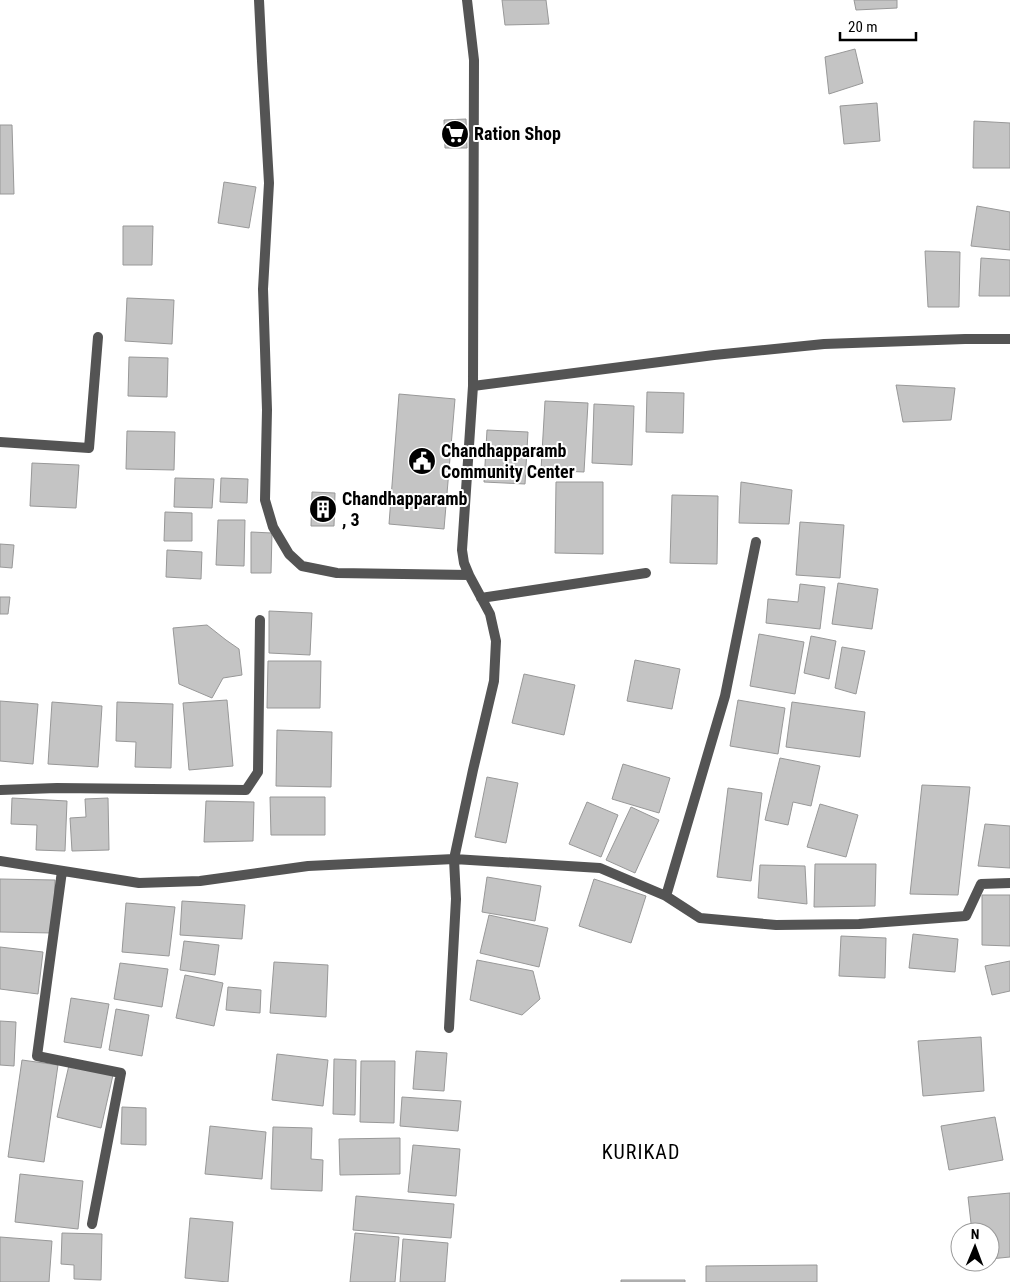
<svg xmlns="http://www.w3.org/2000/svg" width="1010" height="1282" font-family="'Roboto Condensed',sans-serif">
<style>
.building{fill:#c4c4c4;stroke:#989898}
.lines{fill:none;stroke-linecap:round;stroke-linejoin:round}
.minor{stroke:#545454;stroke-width:10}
.labels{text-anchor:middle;stroke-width:4;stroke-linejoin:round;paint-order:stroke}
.poi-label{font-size:18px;font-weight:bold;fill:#000;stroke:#fff;text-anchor:start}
.quarter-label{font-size:20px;letter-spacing:1px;fill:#000;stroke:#fff}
</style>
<rect width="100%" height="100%" fill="#fff"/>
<path class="building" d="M502,0h44l3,24 -44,1z
M854,0h43v8l-41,2z
M855,49l8,34 -34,11 -4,-37z
M877,103l3,38 -36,3 -4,-38z
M466,119l1,29h-22l-1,-28z
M974,121l36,2v45h-37z
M0,125h12l2,69h-14z
M224,182l32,5 -7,41 -31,-5z
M977,206l33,6v38l-39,-4z
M123,226h30l-1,39h-29z
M925,251l35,1 -1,55h-31z
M981,258l29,2v36h-31z
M127,298l47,2 -2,44 -47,-3z
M129,357l39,1 -1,39 -39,-1z
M896,385l59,3 -4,32 -48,2z
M647,392l37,1 -1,40 -37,-1z
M399,394l56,5 -11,130 -55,-5z
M545,401l43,2 -4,69 -43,-2z
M594,404l40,2 -2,59 -40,-2z
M487,430l41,2 -3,52 -41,-2z
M127,431l48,1 -1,38 -48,-1z
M32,463l47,2 -3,43 -46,-2z
M175,478l39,1 -2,29 -38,-1z
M221,478l27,1 -1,24 -27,-1z
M556,482h47v72l-48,-1z
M741,482l51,8 -3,34 -50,-1z
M312,492l23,1 -1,33h-23z
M672,495l46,1 -1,68 -47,-1z
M165,512l27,1v28h-28z
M218,520h27l-1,46 -28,-1z
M800,522l44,3 -4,53 -44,-3z
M251,532l21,1 -1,40h-20z
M0,544l14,1 -2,23 -12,-1z
M167,550l35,2 -1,27 -35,-2z
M838,583l40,6 -6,40 -40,-5z
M800,584l25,3 -5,42 -54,-6 2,-24 30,3z
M0,597h10l-2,17h-8z
M269,611l43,2 -2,42 -41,-2z
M207,625l19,15 13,9 3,26 -19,3 -11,20 -33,-14 -6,-56z
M759,634l45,8 -9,52 -45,-8z
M811,636l25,5 -7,38 -25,-6z
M842,647l23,4 -9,43 -21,-6z
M635,660l45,9 -8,40 -45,-8z
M268,661h53l-1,47h-53z
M524,674l51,11 -11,50 -52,-12z
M227,700l6,66 -44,4 -6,-67z
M738,700l47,8 -7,46 -48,-8z
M0,701l38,3 -5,60 -33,-3z
M52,702l50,4 -4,61 -50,-3z
M117,702l56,2 -2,64 -36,-1 1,-25 -20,-1z
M792,702l73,10 -5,45 -74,-10z
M277,730l55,2 -1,55 -55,-1z
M780,758l40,8 -9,40 -18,-4 -5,23 -23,-5z
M623,764l47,14 -11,35 -47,-14z
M487,777l31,6 -12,60 -31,-6z
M922,785l48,2 -12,108 -48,-1z
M728,788l34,5 -11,88 -34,-4z
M270,797h55v38h-54z
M12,798l55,3 -2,50 -29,-1 1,-25 -26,-1z
M108,798l1,52 -37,1 -2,-33 16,-1 -1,-18z
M206,801l48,1 -1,39 -49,1z
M587,802l31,13 -17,42 -32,-13z
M820,804l38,11 -12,42 -39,-10z
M631,807l28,13 -24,53 -29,-13z
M985,824l25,2v42l-32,-2z
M815,864h61l-1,42 -61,1z
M760,865l45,1 2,38 -49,-6z
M487,877l54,9 -6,35 -53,-9z
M0,879l55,1 -2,53 -53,-1z
M594,879l52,17 -15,47 -52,-17z
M982,895h28v51l-28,-1z
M182,901l63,4 -3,34 -62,-4z
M126,903l49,4 -6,49 -47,-4z
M489,915l59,13 -9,39 -59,-14z
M913,934l45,5 -3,33 -46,-4z
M841,936l45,2 -1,40 -46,-2z
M184,941l35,4 -4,30 -35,-5z
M0,947l43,5 -5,42 -38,-5z
M477,960l56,11 7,28 -18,16 -52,-15z
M1010,961v30l-18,4 -7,-29z
M274,962l54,3 -2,52 -56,-4z
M120,963l48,6 -6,38 -48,-8z
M185,975l38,8 -9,43 -38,-8z
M228,987l33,3 -1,23 -34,-3z
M71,998l38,6 -8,44 -37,-6z
M116,1009l33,6 -7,41 -33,-6z
M0,1021l16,1 -2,44 -14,-1z
M981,1037l3,54 -61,5 -5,-55z
M416,1051l31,2 -3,38 -31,-2z
M277,1054l51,6 -5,46 -51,-6z
M334,1059l22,1 -1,55 -22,-1z
M22,1060l36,5 -14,97 -36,-5z
M361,1061h34l-1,62 -34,-1z
M69,1065l44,10 -12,53 -44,-11z
M402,1097l59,4 -3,30 -58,-5z
M122,1107l24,1v37l-25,-1z
M995,1117l8,43 -54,10 -8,-44z
M210,1126l56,6 -4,47 -57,-5z
M273,1127l39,1 -1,31 12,1 -1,31 -51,-2z
M400,1138v36l-60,1 -1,-36z
M413,1145l47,4 -4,47 -48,-4z
M20,1174l63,7 -5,48 -63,-7z
M1010,1193v64l-20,2v-27h-18l-4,-35z
M356,1196l98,8 -3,34 -98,-8z
M190,1218l43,4 -5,60 -43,-4z
M62,1233l40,1 -1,46 -27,-1v-14l-13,-1z
M355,1233l44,4 -4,45h-45z
M0,1237l52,4 -3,41h-49z
M403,1239l45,4 -3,39h-45z
M817,1265v17h-111v-16z
M621,1280h64v2h-64z"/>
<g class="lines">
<path class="minor" d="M259,0l3,61 7,122 -6,106 4,121 -2,90 8,27 16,27 13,12 35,7 132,2
M473,386l241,-31 110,-11 141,-5h45
M0,442l89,6 9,-111
M481,598l165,-25
M0,790l57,-2 189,2 12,-18 2,-152
M0,861l139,22 61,-2 108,-15 146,-7 19,-89 21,-89 2,-40 -6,-27 -21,-39 -5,-12 -2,-13 11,-164 1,-326 -7,-60
M62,871l-25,185 84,17 -29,151
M666,896l59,-200 31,-154
M449,1028l7,-129 -2,-40 146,9 66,28 34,22 76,7 83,-1 107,-8 15,-32 29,-1"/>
</g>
<defs>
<g id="supermarket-disc" transform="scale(1.4375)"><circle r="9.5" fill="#000" stroke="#fff"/><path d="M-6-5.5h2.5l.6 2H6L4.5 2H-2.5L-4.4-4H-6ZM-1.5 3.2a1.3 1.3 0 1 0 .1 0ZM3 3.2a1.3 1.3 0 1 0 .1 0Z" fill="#fff"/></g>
<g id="civic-disc" transform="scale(1.4375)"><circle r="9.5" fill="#000" stroke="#fff"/><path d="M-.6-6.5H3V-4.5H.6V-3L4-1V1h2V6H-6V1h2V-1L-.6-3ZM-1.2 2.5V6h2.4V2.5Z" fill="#fff"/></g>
<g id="building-disc" transform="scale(1.4375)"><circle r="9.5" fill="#000" stroke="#fff"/><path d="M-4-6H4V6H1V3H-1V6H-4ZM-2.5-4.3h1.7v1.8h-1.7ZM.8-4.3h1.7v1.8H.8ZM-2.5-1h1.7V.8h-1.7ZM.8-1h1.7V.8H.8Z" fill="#fff"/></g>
</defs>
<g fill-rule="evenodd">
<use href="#supermarket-disc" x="455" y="134"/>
<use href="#civic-disc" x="422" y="461"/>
<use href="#building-disc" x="323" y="509"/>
</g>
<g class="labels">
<g class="poi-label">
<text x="474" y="140">Ration Shop</text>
<text x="441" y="457">Chandhapparamb<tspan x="441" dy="21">Community Center</tspan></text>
<text x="342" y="505">Chandhapparamb<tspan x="342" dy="21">, 3</tspan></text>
</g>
<g class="quarter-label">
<text x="641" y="1159">KURIKAD</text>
</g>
</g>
<g transform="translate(975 1247) rotate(1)"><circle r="24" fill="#ffffff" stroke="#999999"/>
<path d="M0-4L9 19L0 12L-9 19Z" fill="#000000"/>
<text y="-8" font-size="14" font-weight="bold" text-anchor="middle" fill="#000000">N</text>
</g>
<path d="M840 32v8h76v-8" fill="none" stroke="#000000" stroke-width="2.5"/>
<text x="848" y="32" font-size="15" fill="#000000" stroke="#ffffff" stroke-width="4" paint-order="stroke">20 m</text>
</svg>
